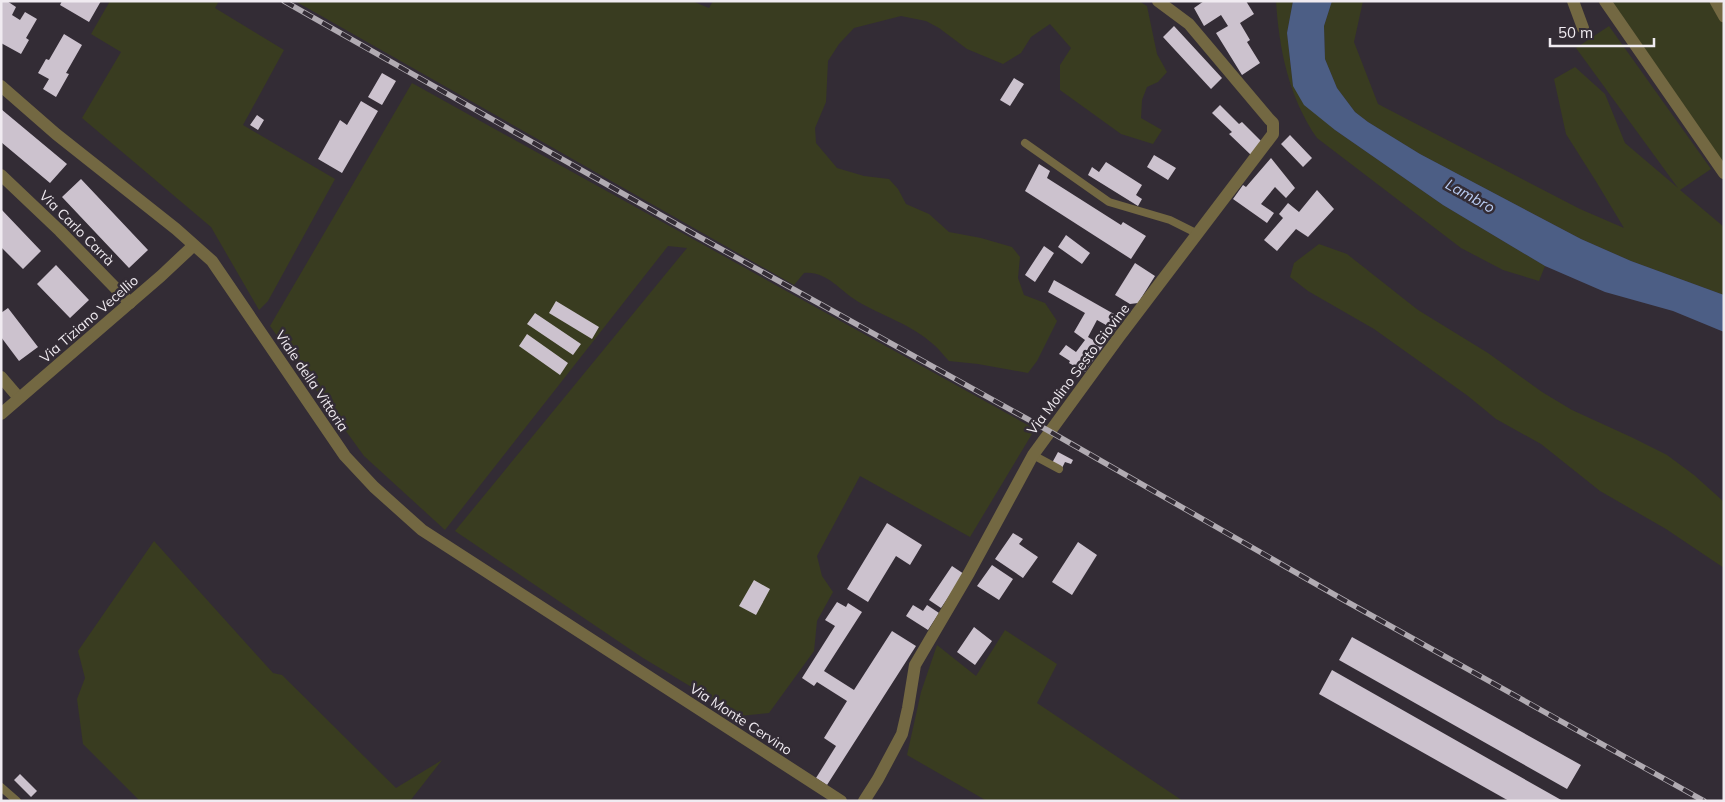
<svg xmlns="http://www.w3.org/2000/svg" width="1725" height="802" font-family="Mulish,sans-serif">
<style>
.green{fill:#393c20}
.water{fill:#4c5e85}
.building{fill:#ccc2ce}
.lines{fill:none;stroke-linecap:round;stroke-linejoin:round}
.service{stroke:#736842;stroke-width:8}
.pedestrian{stroke:#736842;stroke-width:11}
.minor{stroke:#736842;stroke-width:12}
.tertiary{stroke:#736842;stroke-width:12}
.rail-casing{stroke:#b1abb2;stroke-width:5.5}
.rail{stroke:#332c35;stroke-width:4;stroke-dasharray:11;stroke-linecap:butt}
.labels{text-anchor:middle;stroke-width:5;stroke-linejoin:round;paint-order:stroke}
.street-label{font-size:14px;fill:#f0ebf1;stroke:#332c35}
.water-label{font-size:15px;font-style:italic;fill:#bacdf4;stroke:#332c35}
</style>
<rect width="100%" height="100%" fill="#332c35"/>
<path class="green" d="M110,1h109l-4,7 69,42 -41,75 92,54 -67,122 -9,9 -48,-83 -129,-109 39,-66 -30,-18z
M295,1h397l17,7 4,-7h426l8,5 10,48 10,18 -9,10 -11,5 -5,13 -1,18 21,12 -9,14 -32,-10 -61,-44v-25l11,-17 -21,-24 -19,13 -10,16 -18,11 -36,-15 -28,-21 -13,-7 -25,-5 -47,12 -15,16 -11,17 -2,41 -11,26 1,15 21,25 27,8 25,3 9,10 8,15 23,10 20,18 32,6 31,9 8,10 -2,21 6,17 21,8 12,18 -20,40 -9,12 -50,-9 -29,-3c-5,-5 -10,-12 -16,-17 -22,-20 -51,-28 -76,-43 -18,-11 -30,-30 -53,-28l-10,12z
M1276,1h17l-6,32 6,53 42,44 108,75 102,61 -6,15 -36,-11 -42,-22 -144,-110c-28,-40 -38,-89 -41,-137z
M1332,1h31l-9,41 24,62 202,105 44,19 -27,-45 -31,-49 -12,-55 21,-12 30,27 20,49 53,45 -102,-140 33,-22 102,143 -31,21 44,37v68l-93,-34 -50,-22 -161,-85 -52,-32 -13,-10 -18,-24 -12,-29 -1,-33z
M1612,1h112v163z
M412,83l623,346 -65,108 -110,-61 -43,80 5,20 11,16 -16,29 -3,30 -45,62 -29,3 -97,-58 -188,-127 232,-283 -19,-2 -223,284 -81,-74 -94,-130z
M1319,244l28,10 71,56 70,43 54,39 30,18 59,27 36,18 27,20 30,27v66l-58,-39 -66,-38 -59,-47 -45,-25 -28,-23 -94,-67 -66,-38 -18,-14 4,-14z
M154,541l119,132 9,2 114,113 46,-28 -32,41h-270l-57,-57 -6,-45 8,-21 -7,-27z
M1005,630l52,34 -20,39 146,98h-196l-80,-46 14,-63 16,-47 39,31z"/>
<path class="water" d="M1293,1h39l-8,25 1,33 12,29 18,24 13,10 52,32 161,85 50,22 93,34v37l-51,-21 -68,-19 -60,-26 -102,-61 -108,-75 -31,-25 -11,-19 -6,-53z"/>
<path class="building" d="M1,1h6l9,6 -4,8 8,5 5,-8 12,7 -11,19 3,2 -8,14 -20,-11z
M62,1h39l-12,21 -29,-17z
M1204,1h42l8,13 -14,9 10,17 -3,2 13,21 -18,12 -26,-42 12,-7 -7,-11 -17,11 -10,-18z
M1174,26l48,52 -11,11 -48,-52z
M64,34l18,11 -16,28 3,1 -13,23 -13,-8 6,-10 -11,-6 8,-14 3,1z
M382,73l14,8 -14,24 -14,-8z
M1014,78l10,6 -14,22 -10,-6z
M361,101l17,10 -36,62 -24,-14 22,-39 7,5z
M1220,105l19,19 3,-2 21,21 -12,12 -22,-21 3,-2 -20,-19z
M1,109l66,55 -17,19 -49,-41z
M257,115l7,5 -6,10 -8,-5z
M1290,135l22,23 -9,9 -22,-23z
M1154,155l22,13 -8,12 -21,-13z
M1271,158l24,30 -9,10 -11,-11 -14,17 13,9 -7,10 -34,-24 10,-14 3,2z
M1106,162l36,23 -6,10 6,4 -4,7 -50,-31 4,-8 7,5z
M1039,164l11,7 -3,7 74,47 2,-3 23,14 -15,23 -106,-68z
M81,179l67,71 -19,18 -67,-71z
M1317,190l17,19 -26,28 -12,-8 -19,22 -13,-11 19,-22 -4,-4 9,-11 11,9z
M1,209l40,42 -18,18 -22,-22z
M1066,235l24,18 -8,11 -24,-17z
M1044,246l10,7 -19,29 -10,-7z
M1135,263l20,13 -17,27 -8,1 -15,-9z
M56,265l33,35 -19,18 -33,-34z
M1054,280l67,38 -6,12 -18,-10 -9,17 15,9 -18,26 -16,-9 1,-2 -11,-7 7,-9 10,7 9,-12 -11,-8 11,-19 -37,-21z
M556,301l43,26 -7,12 -43,-26z
M8,308l30,39 -19,14 -18,-24v-24z
M535,313l46,31 -8,11 -46,-31z
M527,334l41,29 -8,12 -41,-29z
M1058,452l15,8 -2,4 -6,-2 -3,6 -10,-5z
M887,523l35,22 -12,20 -14,-9 -28,46 -21,-13z
M1013,533l10,6 -4,5 19,13 -15,21 -28,-19z
M1078,542l19,13 -25,40 -20,-13z
M992,565l21,14 -14,21 -22,-14z
M952,566l12,8 -23,34 -12,-8z
M754,580l16,9 -14,26 -17,-9z
M837,602l9,5 2,-4 14,9 -38,59 30,19 38,-59 24,15 -89,139 -11,-7 20,-32 -12,-8 23,-37 -30,-19 -3,4 -12,-8 33,-52 -10,-6z
M913,605l10,6 4,-6 12,8 -11,17 -22,-14z
M974,627l18,14 -17,24 -18,-13z
M1352,637l229,128 -14,24 -228,-129z
M1332,670l231,131h-54l-190,-107z
M20,774l17,17 -6,6 -17,-17z"/>
<g class="lines">
<path class="service" d="M1025,143l84,59 61,18 28,14
M1033,455l26,14
M1,787l16,14"/>
<path class="pedestrian" d="M1715,1l9,16"/>
<path class="minor" d="M1573,1l10,27
M1605,1l119,172
M1,175l59,56 70,72
M1,377l18,21
M864,801l14,-22 24,-45 6,-26 7,-43 54,-92 64,-118 86,-118 154,-203v-11l-4,-4 -80,-95 -31,-23"/>
<path class="tertiary" d="M1,86l55,48 120,95 36,32 133,195 29,31 48,43 419,271
M1,414l160,-138 33,-31"/>
<g class="rail-casing">
<path id="rail" d="M284,1l410,233 355,197 293,168 362,202"/>
</g>
<use href="#rail" class="rail"/>
</g>
<g class="labels">
<g class="street-label">
<text transform="translate(77 228) rotate(45)" y="5">Via Carlo Carrà</text>
<text transform="translate(89 319) rotate(-41)" y="5">Via Tiziano Vecellio</text>
<text transform="translate(1078 369) rotate(-53)" y="5">Via Molino Sesto Giovine</text>
<text transform="translate(312 381) rotate(56)" y="5">Viale della Vittoria</text>
<text transform="translate(741 719) rotate(33)" y="5">Via Monte Cervino</text>
</g>
<g class="water-label">
<text transform="translate(1470 196) rotate(29)" y="5">Lambro</text>
</g>
</g>
<rect width="1725" height="802" fill="none" stroke="#f0ebf1" stroke-width="5"/>
<path d="M1550 38v8h104v-8" fill="none" stroke="#f0ebf1" stroke-width="2.5"/>
<text x="1558" y="38" font-size="15" fill="#f0ebf1" stroke="#332c35" stroke-width="4" paint-order="stroke">50 m</text>
</svg>
